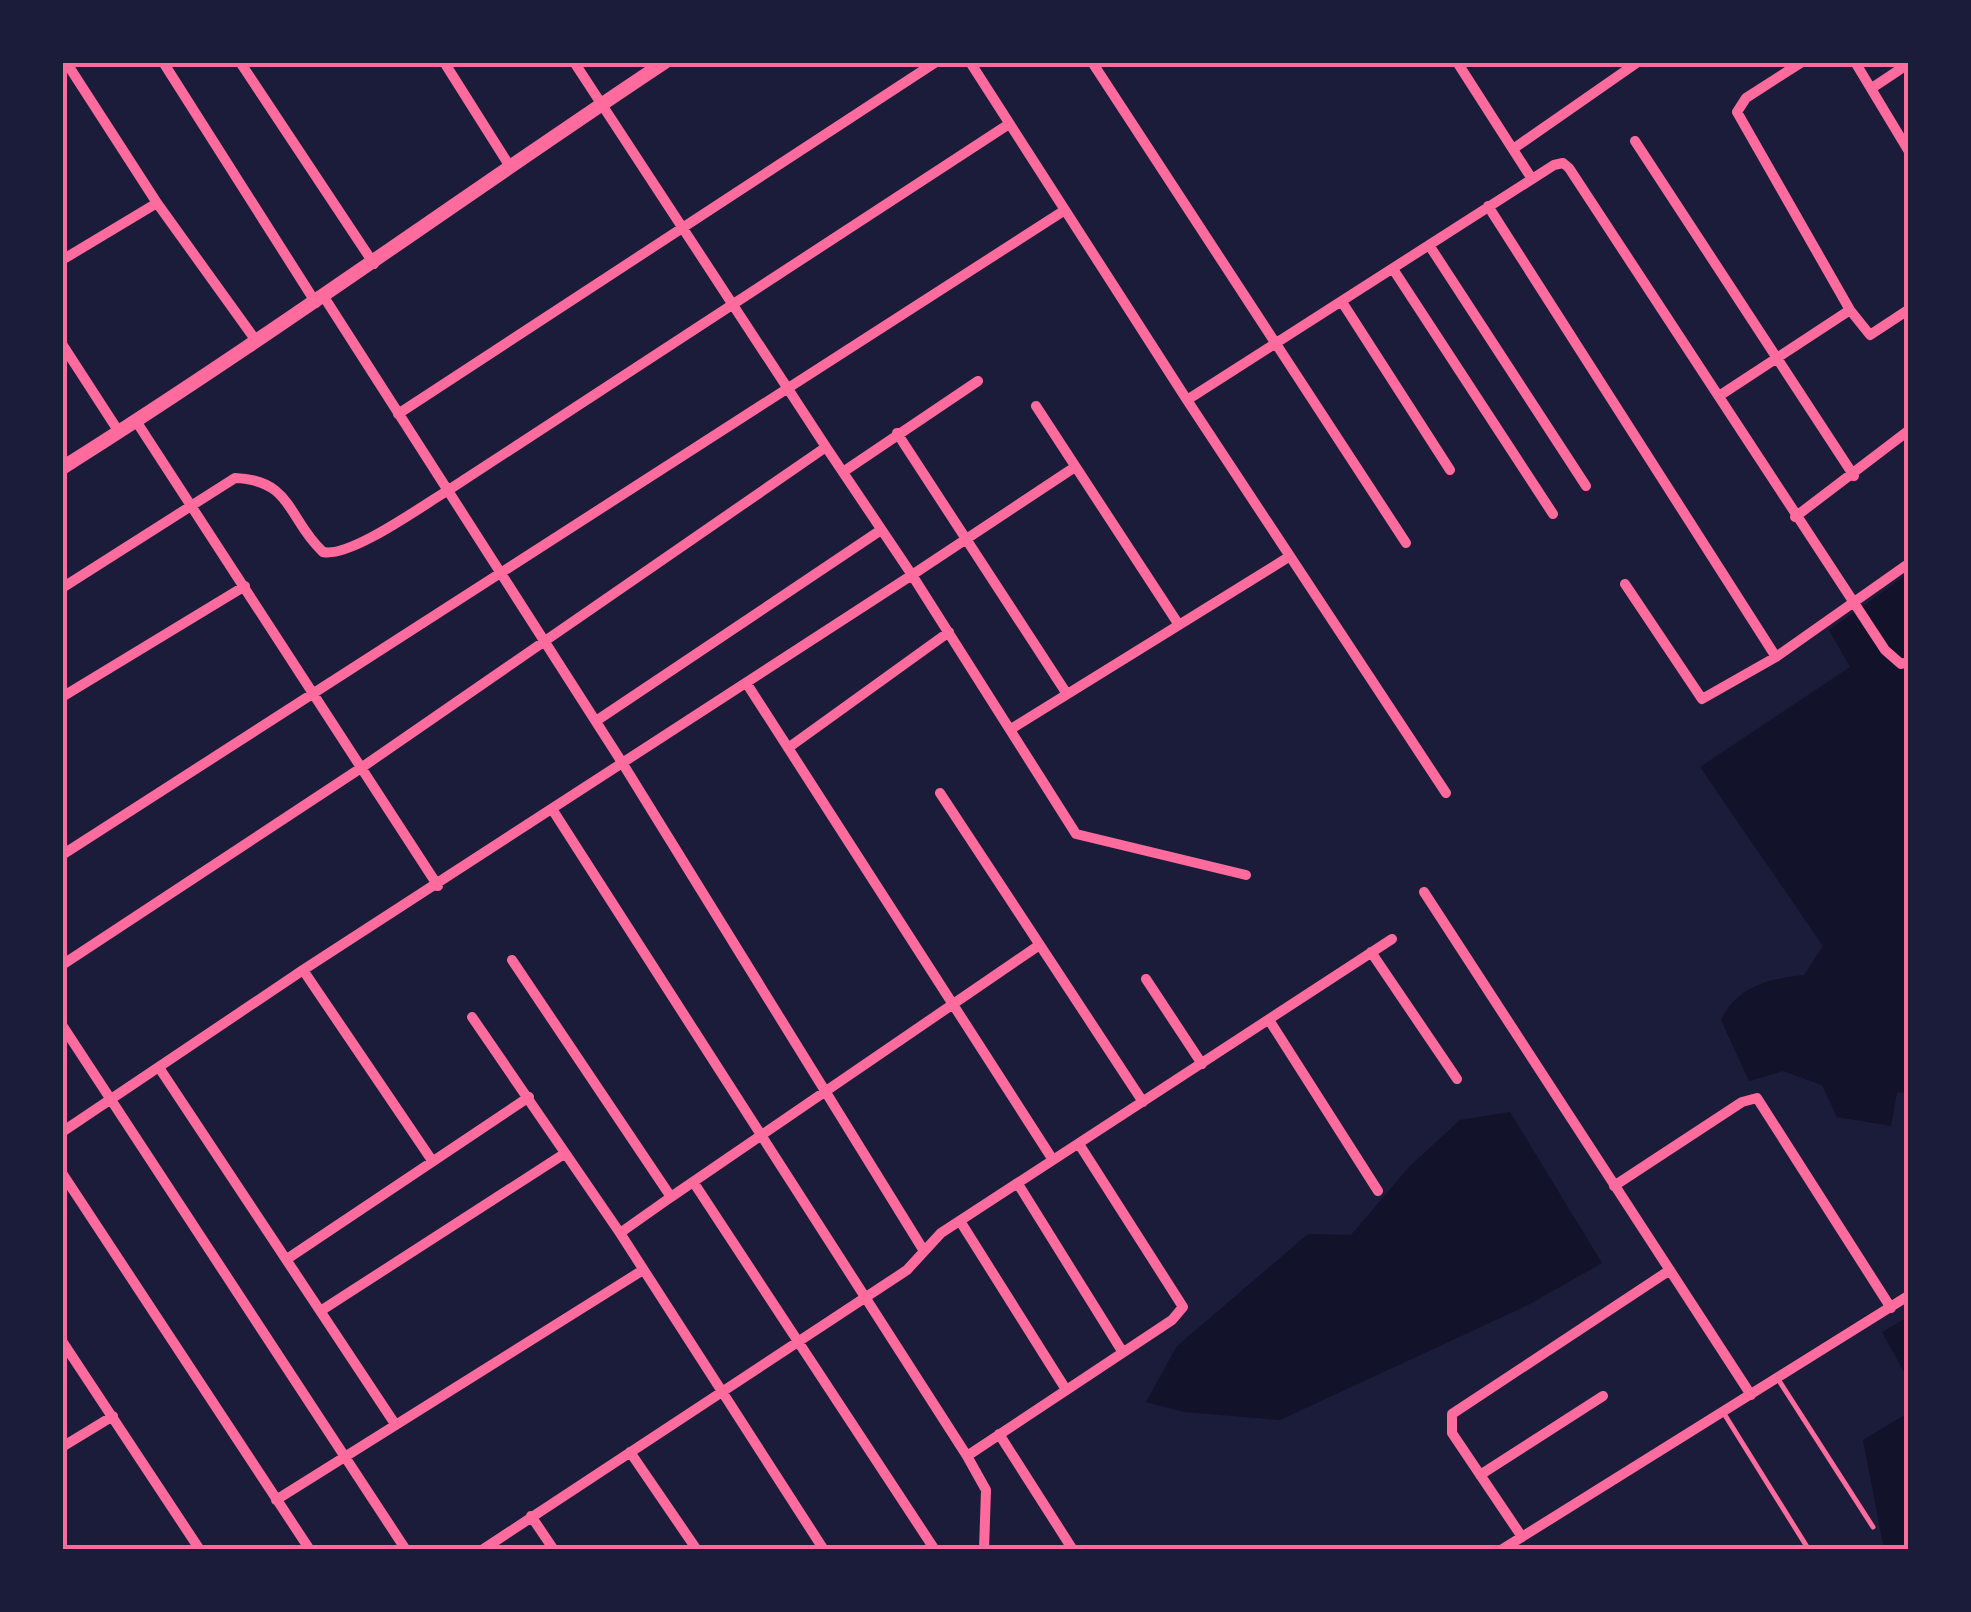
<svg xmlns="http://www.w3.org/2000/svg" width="1971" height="1612" font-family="Commissioner,sans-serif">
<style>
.water{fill:#12122b}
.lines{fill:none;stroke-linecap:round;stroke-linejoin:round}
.service{stroke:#ff6b9d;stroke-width:5}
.minor{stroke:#ff6b9d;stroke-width:10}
.tertiary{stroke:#ff6b9d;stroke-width:14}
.neatline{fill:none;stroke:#ff6b9d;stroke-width:4}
</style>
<rect width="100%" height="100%" fill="#1b1b3a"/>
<path class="water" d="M1908,574v519l-11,-1 -6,34 -54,-9 -15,-32 -39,-14 -34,10 -28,-61c17,-34 47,-41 83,-45l19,-29 -123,-179 150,-100 -21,-37z
M1510,1112l92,151 -74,42 -248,115 -96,-8 -38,-10 31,-56 131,-112 43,1 58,-68 51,-47z
M1908,1317v62l-26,-47z
M1908,1413v136h-24l-21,-109z"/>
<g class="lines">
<path class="service" d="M1778,1379l95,148
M1723,1412l86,138"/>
<path class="minor" d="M66,62l91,141 100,139
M163,62l153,241
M240,62l134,202
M444,62l65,103
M574,62l252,385
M970,62l217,338
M1092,62l314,481
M1457,62l75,117
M1802,62l-56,36 -9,14 113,198
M1855,62l53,88
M1872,88l36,-24
M1635,141l219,335
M1513,149l125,-87
M1488,206l288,451
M1429,245l157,241
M62,260l95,-57
M1393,269l160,245
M324,297l299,467 301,487
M1342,302l108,168
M62,344l57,88
M1719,396l131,-86 20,25 38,-25
M1036,406l143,219
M398,414l538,-352
M136,421l302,465
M897,433l170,261
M843,472l135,-91
M1795,517l113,-86
M1625,584l77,115 74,-42 132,-93
M62,588l173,-110c58,2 53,42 88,74 27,6 97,-45 124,-61l562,-367
M747,684l306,476
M62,697l183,-111
M596,721l285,-191
M1011,729l276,-171
M788,748l161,-116
M940,793l203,309
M1446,793l-259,-393 367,-235 9,-2 6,5 316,482 16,14 7,-2
M552,809l415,647 19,34 -2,60
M62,855l1003,-645
M1424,892l327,503
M1371,952l86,127
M512,960l159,237 367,-251
M62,965l299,-197 465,-321 86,128 163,-108
M303,970l128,189
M1146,979l56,85
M472,1017l148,216 204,317
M1269,1020l109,171
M62,1025l344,525
M160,1069l235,355
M62,1132l241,-162 609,-395 164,259 170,41
M62,1173l248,377
M694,1183l241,367
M1018,1184l104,167
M1614,1186l128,-84 15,-4 134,210
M960,1221l105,167
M620,1233l51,-36
M287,1259l242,-162
M322,1310l242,-156
M62,1341l138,209
M999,1434l74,116
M62,1447l51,-31
M630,1452l67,98
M967,1456l205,-136 11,-13 -104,-163
M1480,1475l123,-79
M276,1500l367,-230
M531,1516l23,34
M1522,1537l-70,-104v-19l218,-144
M482,1550l425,-280 34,-37 451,-294
M1501,1550l407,-254"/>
<path class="tertiary" d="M62,468c205,-129 401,-272 603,-406"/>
</g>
<rect width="1971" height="1612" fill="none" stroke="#1b1b3a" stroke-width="130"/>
<rect x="65" y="65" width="1841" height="1482" class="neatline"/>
</svg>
